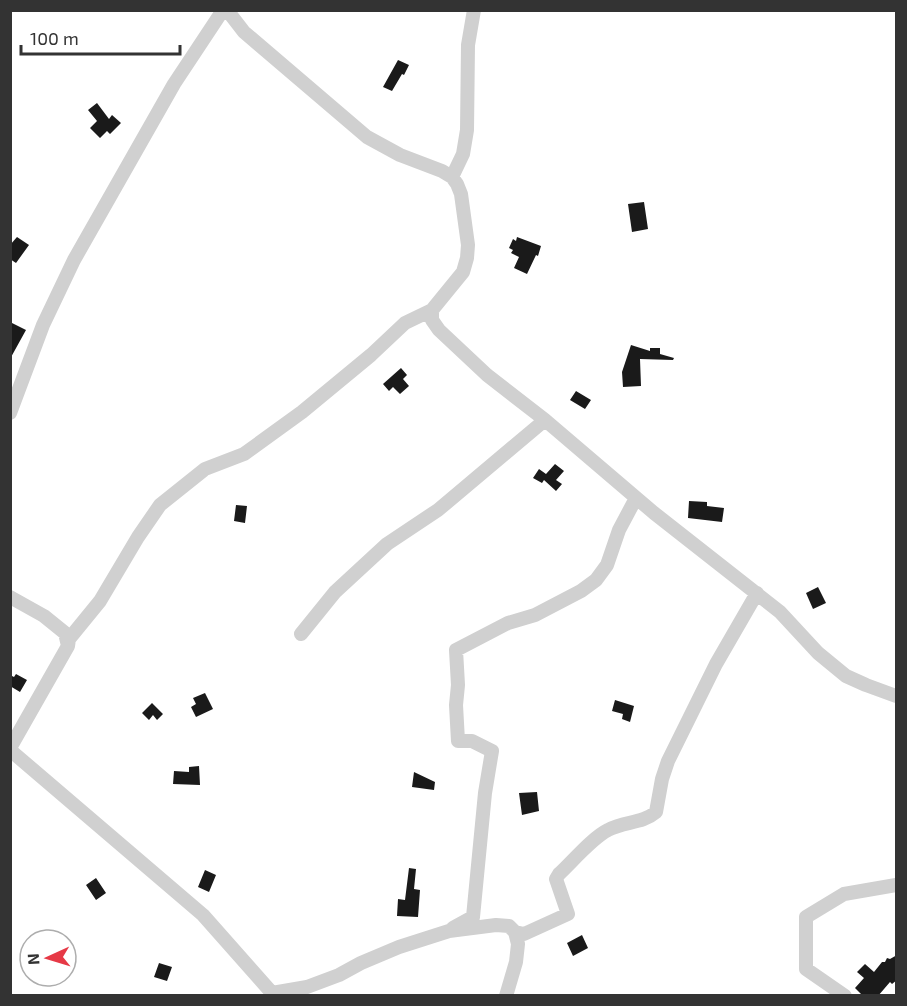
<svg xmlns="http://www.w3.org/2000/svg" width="907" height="1006" font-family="'Exo 2',sans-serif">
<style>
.building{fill:#1a1a1a}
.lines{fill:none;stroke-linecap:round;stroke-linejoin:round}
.minor{stroke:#d0d0d0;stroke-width:14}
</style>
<rect width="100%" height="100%" fill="#fff"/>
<path class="building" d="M398,60l11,5 -5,10 -2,-1 -10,17 -9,-4z
M97,103l12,16 3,-4 9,8 -11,11 -3,-3 -7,7 -10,-10 7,-7 -9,-11z
M644,202l4,27 -16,3 -4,-28z
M17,237l12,8 -13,18 -6,-4v-14z
M517,237l24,9 -3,10 -2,-1 -9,19 -13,-6 5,-11 -8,-4 2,-3 -4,-2 4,-9 3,2z
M10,322l16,8 -16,29z
M631,345l19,6v-3h10v6l14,4 -1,2 -33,-1 1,27 -18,1 -1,-15z
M401,368l6,7 -4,4 6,7 -9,8 -7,-7 -4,4 -6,-7z
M576,391l15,9 -6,9 -15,-9z
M555,464l9,7 -8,9 6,4 -6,7 -12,-11 -2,3 -9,-5 6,-9 7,5z
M689,501l18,1v4l17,2 -2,14 -34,-4z
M236,505l11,1 -2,17 -11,-2z
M818,587l8,16 -13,6 -7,-16z
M16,674l11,6 -7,12 -10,-6v-11l4,2z
M205,693l8,16 -17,8 -5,-10 5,-3 -3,-6z
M615,700l19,6 -4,16 -8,-3 1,-5 -11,-3z
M152,703l11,11 -6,6 -4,-5 -4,5 -7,-7z
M199,766l1,19 -27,-1 1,-13 15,1v-5z
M414,772l21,10 -1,8 -22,-3z
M537,792l2,19 -17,4 -3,-22z
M409,868l7,1 -2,20 6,1 -2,27 -21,-1 1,-17 7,1z
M205,870l11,5 -7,17 -11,-5z
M96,878l10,15 -10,7 -10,-15z
M582,935l6,13 -15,8 -6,-13z
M897,955v25l-5,4 -2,-2 -12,14h-15l-8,-8 9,-10 -7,-6 8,-8 9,8 8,-10h3l2,-4 3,1z
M159,963l13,4 -5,14 -13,-4z"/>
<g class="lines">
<path class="minor" d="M227,10l17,22 123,105 33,18 42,16 10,6 5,7 4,10 7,51 -1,13 -4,14 -31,38v10l7,10 48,45 58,45 109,93 126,99 38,41 28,23 20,9 30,11
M452,177l11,-23 4,-24 1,-85 6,-35
M10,413l33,-88 31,-65 100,-176 49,-74
M10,597l34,19 21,17 3,13 -58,102
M301,634l34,-42 52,-48 51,-34 107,-90
M68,646l1,-7 31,-38 38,-64 22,-32 45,-36 39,-15 58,-42 69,-57 34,-32 27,-13
M10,750l193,165 69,78 35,-6 32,-12 22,-12 38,-16 50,-16 47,-6 13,1 6,6 3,12 -2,18 -10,34
M453,928l20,-11 12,-124 7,-42 -20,-10h-14l-2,-36 2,-20 -2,-35 52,-27 27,-8 46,-24 15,-11 11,-15 12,-35 17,-32
M515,932l9,2 44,-20 -12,-35 3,-5c14,-13 33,-36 49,-44 16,-9 34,-6 48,-18l6,-33 6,-18 48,-97 41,-71
M845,996l-39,-27v-52l38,-23 52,-9"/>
</g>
<rect width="907" height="1006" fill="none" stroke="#333333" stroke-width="24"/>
<g transform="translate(48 958) rotate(266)"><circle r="28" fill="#ffffff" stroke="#adadad" stroke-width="1.5"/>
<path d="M0-4.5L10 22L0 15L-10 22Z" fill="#e63946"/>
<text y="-9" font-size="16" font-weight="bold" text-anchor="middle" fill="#333333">N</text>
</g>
<path d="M21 45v9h159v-9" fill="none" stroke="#333333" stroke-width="3"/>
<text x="30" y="45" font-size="18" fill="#333333" stroke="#ffffff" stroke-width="4.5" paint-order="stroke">100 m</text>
</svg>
